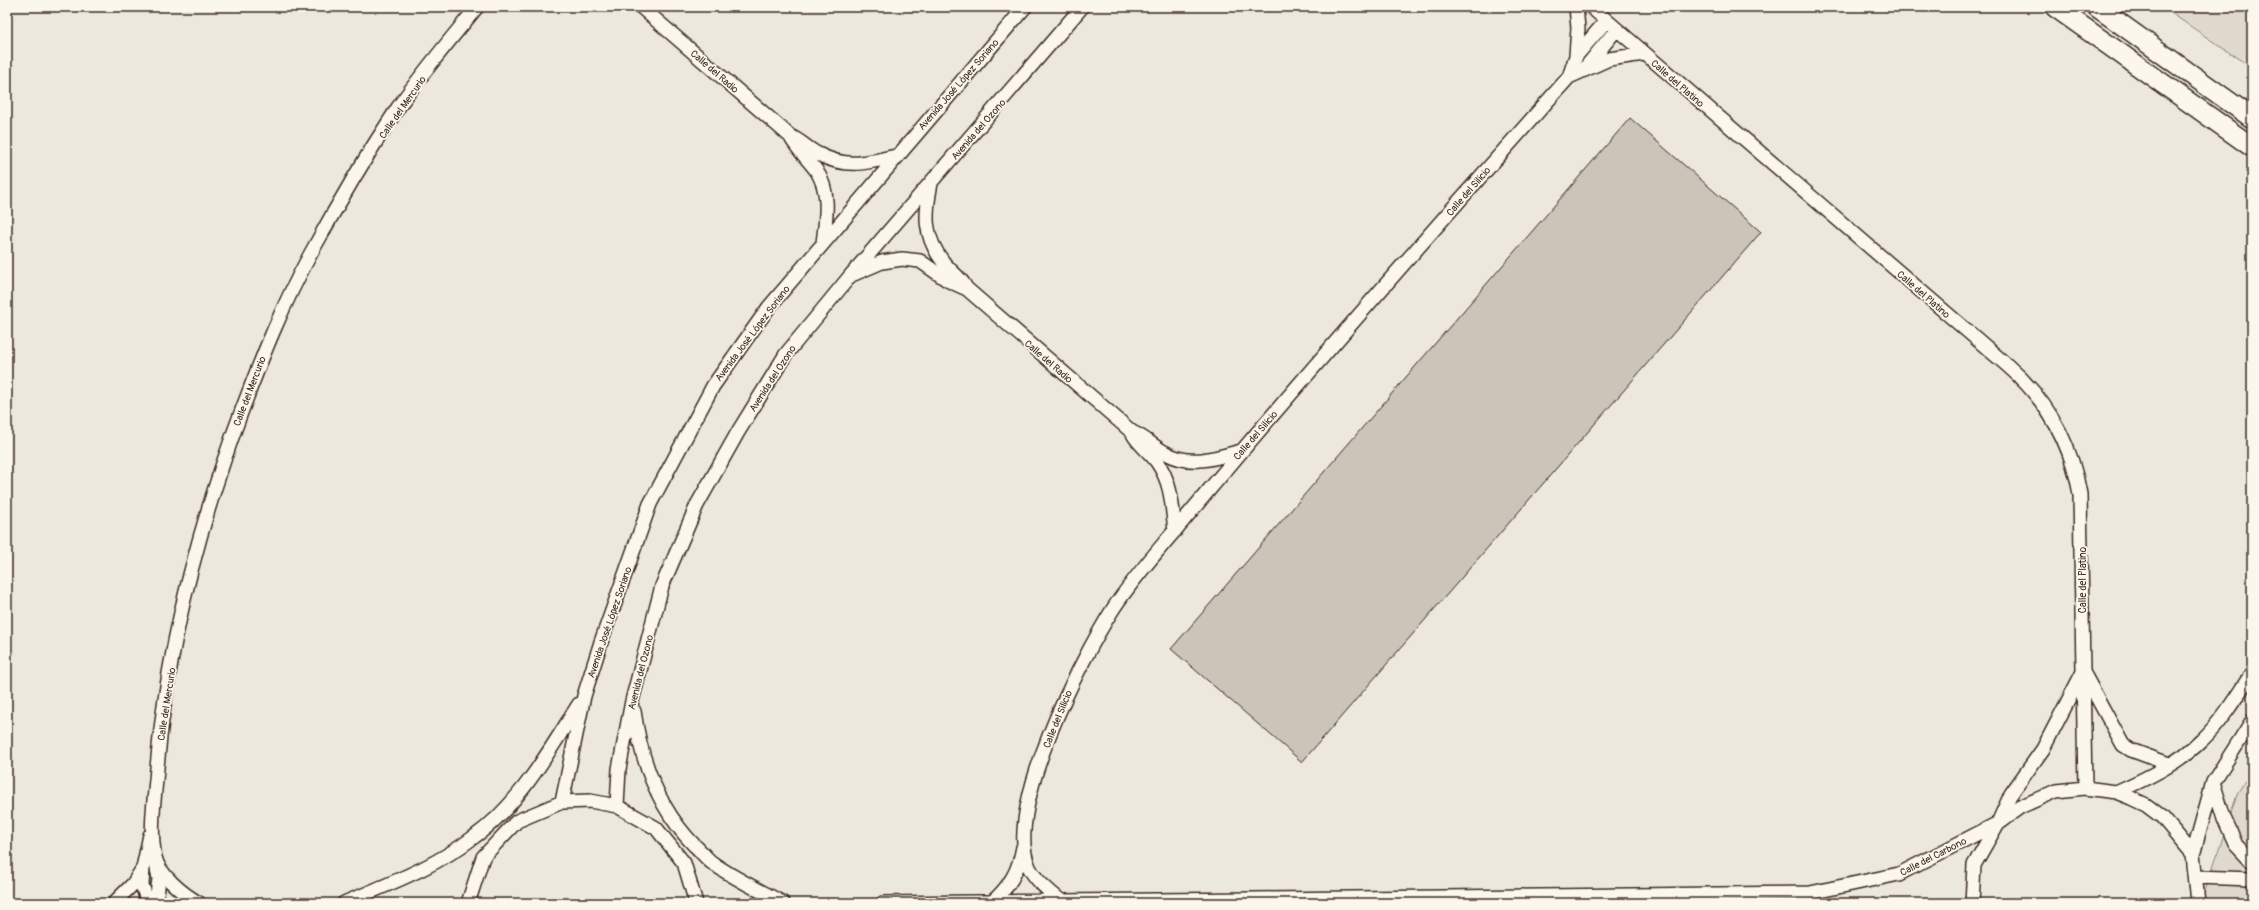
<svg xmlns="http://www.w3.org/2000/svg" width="2259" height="910" font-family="Pangolin,sans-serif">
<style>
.built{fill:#ede8dd}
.green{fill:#dfd9ce;stroke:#8d8276}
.building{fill:#ccc4b9;stroke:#3b2a1e}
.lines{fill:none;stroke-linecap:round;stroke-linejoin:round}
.street-casing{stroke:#3b2a1e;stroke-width:16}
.secondary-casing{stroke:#3b2a1e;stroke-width:22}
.street{stroke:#fbf7ec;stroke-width:13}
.secondary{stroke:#fbf7ec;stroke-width:19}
.labels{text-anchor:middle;stroke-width:3.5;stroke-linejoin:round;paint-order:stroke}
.street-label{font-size:10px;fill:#3b2a1e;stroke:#fbf7ec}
</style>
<rect width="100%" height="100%" fill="#fbf7ec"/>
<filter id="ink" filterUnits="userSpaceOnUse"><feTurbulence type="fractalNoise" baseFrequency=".025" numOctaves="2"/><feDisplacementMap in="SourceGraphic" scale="8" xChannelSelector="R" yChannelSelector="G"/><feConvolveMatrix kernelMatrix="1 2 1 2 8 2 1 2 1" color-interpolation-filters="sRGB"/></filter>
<g filter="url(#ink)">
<path class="built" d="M7,7h2155l90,61v702l-14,22 -37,111h-2194z"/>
<path class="green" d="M2162,7h90v61z
M2252,770v133h-51l37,-111z"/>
<path class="building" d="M1630,118l131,114 -459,530 -131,-113z"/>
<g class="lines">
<g class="street-casing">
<path id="street" d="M641,7l149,129c11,5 18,13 28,18 29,15 48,9 78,2
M1576,7l2,21 -2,28
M1591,7l417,359c39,34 63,76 72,128l5,294
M1585,68l31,-38
M1569,77l40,-18 35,-5
M790,136c7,13 17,22 26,34 15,22 10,48 7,73
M931,183c-6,31 -8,53 13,80 6,8 15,13 21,23
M854,274l28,-12 20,-3 18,2 27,19 20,9 165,143c14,6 22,15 34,21 24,14 50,5 75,-2
M1133,434c6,11 16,17 24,28 15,21 15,44 18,69
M634,711c7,51 24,97 60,134 6,5 11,12 17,17 22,16 48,28 72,41
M2213,782l11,36 12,27 16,17
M2116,792c30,-13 63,-29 86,-52 20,-19 35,-44 50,-67
M562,802l22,-106 17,-54 49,-138 63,-118 56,-79 256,-300
M617,806l2,-37 13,-68 30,-115 35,-81 41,-73 48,-78 65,-79 231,-268
M2193,854l20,-72 39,-61
M156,863l3,16 -3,24
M143,868l-1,17 6,18
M2197,877l55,2
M1061,901c-11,-9 -26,-21 -32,-34 -26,-57 52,-208 84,-258 19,-29 42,-55 64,-81 33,-39 66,-79 100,-118 96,-112 194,-223 292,-333l7,-21 30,-35
M992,902c18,-15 27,-32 31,-55
M114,903l19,-19 10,-16 7,-33
M199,903c-15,-8 -41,-29 -44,-46 -6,-29 0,-60 2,-89 10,-123 42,-243 85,-358 20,-53 41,-106 68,-155 27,-50 56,-99 87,-146 24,-35 53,-69 80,-102
M344,903c45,-19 91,-36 130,-66 46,-33 75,-86 105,-133
M468,903l15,-46 34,-36 45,-19 28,-1 27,5 39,22 28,35 12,40
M883,903l927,-10 89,-19 99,-51 13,-29 32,-45 40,-77 40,73 8,5 38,14
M1972,903l2,-38 24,-42 22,-16 36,-16 29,-3 31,4 15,6 15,7 16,12 31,37 5,49"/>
</g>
<g class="secondary-casing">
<path id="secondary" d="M2055,7l197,140
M2097,7l155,111"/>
</g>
<use href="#street" class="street"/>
<use href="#secondary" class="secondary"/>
</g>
</g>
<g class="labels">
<g class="street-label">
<text transform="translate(715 71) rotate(41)" y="4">Calle del Radio</text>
<text transform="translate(1678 83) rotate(41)" y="4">Calle del Platino</text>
<text transform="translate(958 84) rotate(-49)" y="4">Avenida José López Soriano</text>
<text transform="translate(402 107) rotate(-55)" y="4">Calle del Mercurio</text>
<text transform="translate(978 129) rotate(-49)" y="4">Avenida del Ozono</text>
<text transform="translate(1468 191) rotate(-49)" y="4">Calle del Silicio</text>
<text transform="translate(1924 294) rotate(41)" y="4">Calle del Platino</text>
<text transform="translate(752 333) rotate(-53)" y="4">Avenida José López Soriano</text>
<text transform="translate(1049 361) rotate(41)" y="4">Calle del Radio</text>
<text transform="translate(772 378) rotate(-57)" y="4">Avenida del Ozono</text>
<text transform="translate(249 391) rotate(-69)" y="4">Calle del Mercurio</text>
<text transform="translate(1255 435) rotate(-49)" y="4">Calle del Silicio</text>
<text transform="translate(2082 580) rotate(-90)" y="4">Calle del Platino</text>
<text transform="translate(609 622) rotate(-71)" y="4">Avenida José López Soriano</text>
<text transform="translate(640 672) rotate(-76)" y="4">Avenida del Ozono</text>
<text transform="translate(166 704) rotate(-81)" y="4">Calle del Mercurio</text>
<text transform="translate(1057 719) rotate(-68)" y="4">Calle del Silicio</text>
<text transform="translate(1933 856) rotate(-27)" y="4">Calle del Carbono</text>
</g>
</g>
<rect width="2259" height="910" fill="none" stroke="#fbf7ec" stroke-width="24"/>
<rect x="12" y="12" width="2235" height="886" fill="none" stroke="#3b2a1e" stroke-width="1.5" filter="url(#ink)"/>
</svg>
